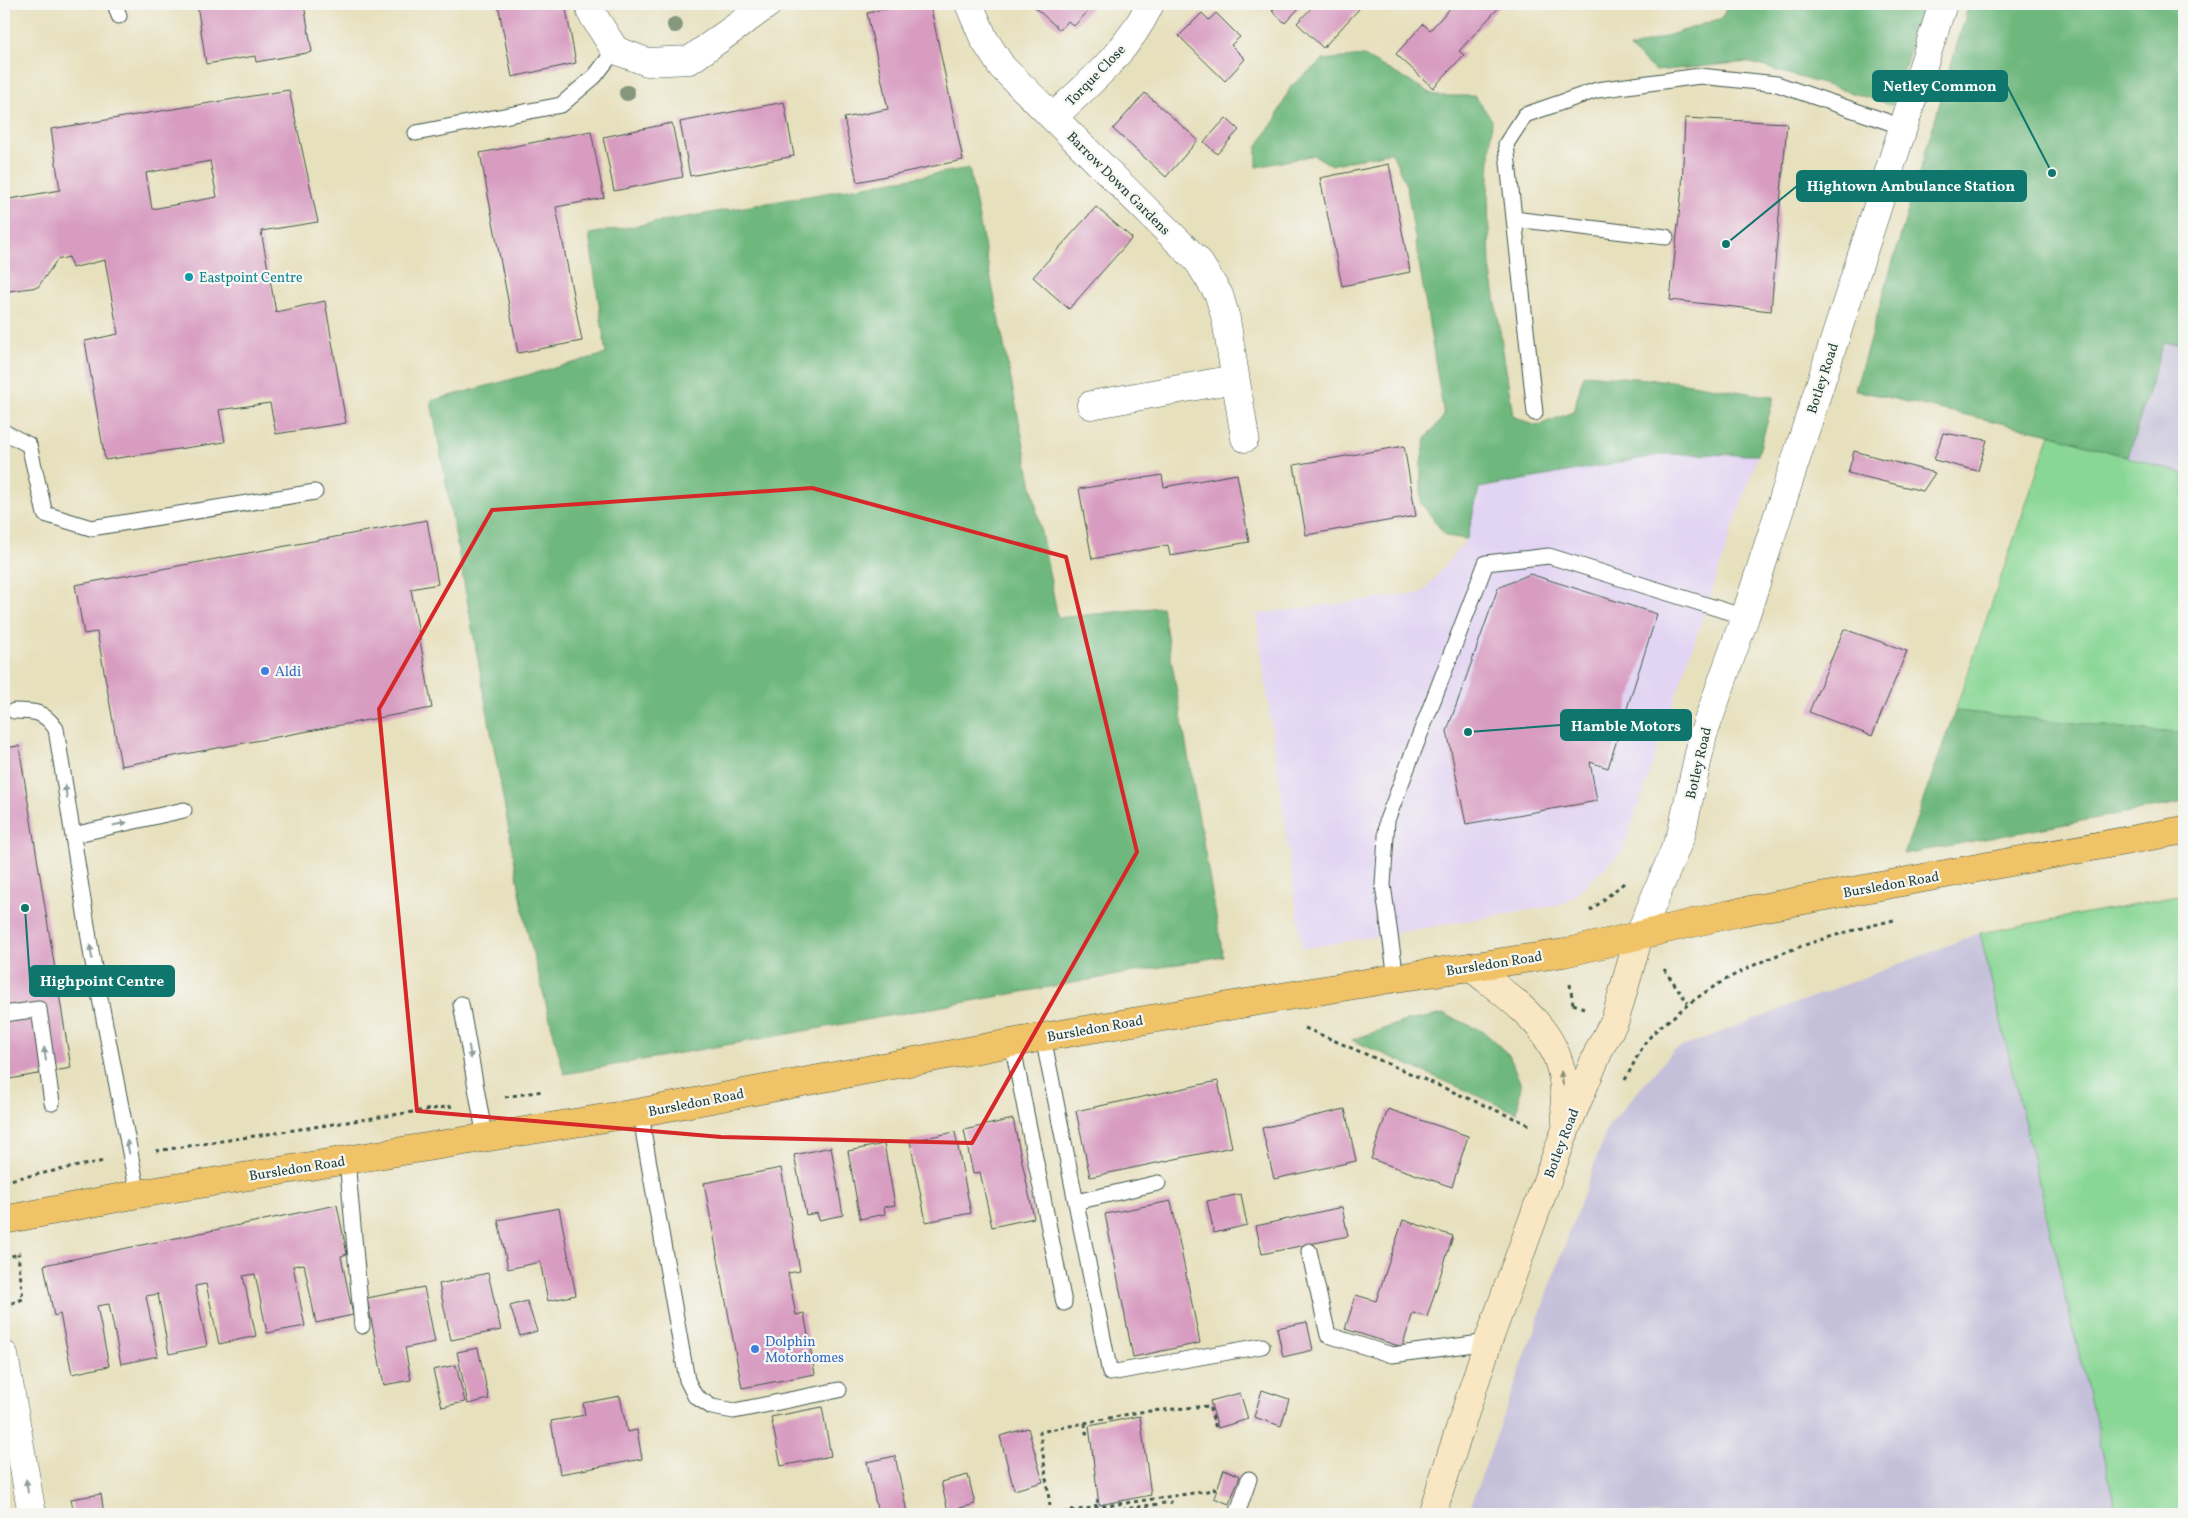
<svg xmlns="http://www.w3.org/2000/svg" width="2188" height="1518" font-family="Vollkorn,serif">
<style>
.built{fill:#e2d4f3}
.industrial{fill:#c5c0da}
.green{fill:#89d795;stroke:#548a64}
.forest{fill:#6eb87e;stroke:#467a59}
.building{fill:#d89cc1;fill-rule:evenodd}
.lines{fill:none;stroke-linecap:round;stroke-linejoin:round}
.lane-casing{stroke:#3d5549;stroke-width:17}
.street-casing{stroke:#3d5549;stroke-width:29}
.secondary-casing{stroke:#3d5549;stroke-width:29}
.primary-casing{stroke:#3d5549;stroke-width:29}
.path{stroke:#3d5549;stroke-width:3;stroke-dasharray:4 4;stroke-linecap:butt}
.lane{stroke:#fff;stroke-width:15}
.street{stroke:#fff;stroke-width:28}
.secondary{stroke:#f9e7c3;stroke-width:28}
.primary{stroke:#f0c369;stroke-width:28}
.tree{fill:#85977c}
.oneway{fill:#8f9e9a}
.oneway2{fill:#8c927c}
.marked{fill:none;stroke:#d62828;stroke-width:4;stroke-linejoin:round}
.culture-dot{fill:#0f9aa8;stroke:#f6f6f2;stroke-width:2}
.shop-dot{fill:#3f7fe0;stroke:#f6f6f2;stroke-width:2}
.labels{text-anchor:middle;stroke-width:4.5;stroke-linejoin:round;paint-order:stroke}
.street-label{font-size:14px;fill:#1f3d34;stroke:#f6f6f2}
.culture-label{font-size:14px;fill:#0d838f;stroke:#f6f6f2;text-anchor:start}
.shop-label{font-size:14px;fill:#366cbe;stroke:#f6f6f2;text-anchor:start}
.leader{fill:none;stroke:#0f766e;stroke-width:2}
.callout-dot{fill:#0f766e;stroke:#f6f6f2;stroke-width:2}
.callout{fill:#0f766e;stroke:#0f766e;stroke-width:2}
.callout-label{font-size:15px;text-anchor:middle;font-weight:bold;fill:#fff}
</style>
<rect width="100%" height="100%" fill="#f6f6f2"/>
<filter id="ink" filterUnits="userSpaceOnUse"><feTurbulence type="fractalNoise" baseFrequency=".02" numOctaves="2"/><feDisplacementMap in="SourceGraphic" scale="10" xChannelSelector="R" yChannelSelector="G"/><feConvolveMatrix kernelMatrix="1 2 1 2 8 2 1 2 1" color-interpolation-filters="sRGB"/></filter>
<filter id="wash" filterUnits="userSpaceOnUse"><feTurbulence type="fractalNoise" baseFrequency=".0096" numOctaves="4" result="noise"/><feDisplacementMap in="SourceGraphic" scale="20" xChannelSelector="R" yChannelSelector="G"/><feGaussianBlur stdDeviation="1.12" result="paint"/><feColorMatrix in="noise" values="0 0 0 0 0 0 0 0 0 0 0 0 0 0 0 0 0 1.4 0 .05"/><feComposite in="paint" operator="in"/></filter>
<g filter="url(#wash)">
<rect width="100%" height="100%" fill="#e7e0bd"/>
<path class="built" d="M1487,454l271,1 -135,396 -58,53 -263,45 -46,-335 166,-21 45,-54z"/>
<path class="industrial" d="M2163,343l21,1v130l-56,-17z
M1980,933l137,581h-649l140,-388 66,-76z"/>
<path class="green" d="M2050,434l134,40v260l-229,-23z
M2184,895v619h-67l-137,-581z"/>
<path class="forest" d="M1728,4h196l-31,101 -145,-43 -93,9 -25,-23 92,-30z
M1969,4h215v340l-21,-1 -35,114 -78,-23 -195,-44z
M1364,56l72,40h39l17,24 -4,76 2,69 23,151 23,10 37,-14 11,-38 88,7 102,16 -16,58 -93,-1 -186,34 -12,51 -21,-3 -25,-33v-40l5,-25 18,-22 -37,-228 -15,-36 -61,13 -17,-10 -57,12v-20l18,-27 16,-34 32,-26z
M969,168l89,450 104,-11 61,349 -659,118 -37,-144 -96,-529 175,-47 -17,-120z
M1955,711l229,23v68l-280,52z
M1444,1014l40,18 25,23 12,30 -4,28 -165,-73 51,-18z"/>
<g id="blocks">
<path class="building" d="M197,4h107l8,48 -56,10 -1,-6 -49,8z
M498,4h67l11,59 -64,14z
M910,4h20l33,156 -106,22 -13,-64 44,-9 -21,-96z
M1031,4h64l-21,22 -6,-5 -8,9z
M1279,4h24l-18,19 -13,-12z
M1315,4h39l5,5 -36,39 -26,-25z
M1454,4h48l-43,47 5,4 -31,33 -37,-34 27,-30 7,6z
M1202,13l7,7 7,-7 24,24 -9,8 14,14 -20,22 -46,-45z
M289,90l29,132 -57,9 15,81 49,-11 21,122 -70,11 -6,-31 -51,7 6,32 -120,18 -20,-119 33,-7 -13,-74 -33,8 -3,-11 -12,3 -19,27 -29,4 -5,-4v-87l56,-10 -9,-61zM210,161l7,36 -65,12 -6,-36z
M1145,93l53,47 -32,37 -53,-48z
M784,102l10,54 -104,20 -10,-54z
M1226,118l13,12 -22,24 -13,-12z
M1685,118l102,5 -16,188 -101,-11 12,-112z
M672,123l11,54 -69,14 -11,-54z
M591,131l13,67 -48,9 26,134 -64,12 -38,-200z
M1389,164l21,108 -68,14 -22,-108z
M1096,207l36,31 -63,71 -36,-32z
M1943,433l44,7 -9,31 -44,-11z
M1404,446l12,70 -110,19 -12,-70z
M1854,451l81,22 -12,18 -75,-18z
M1237,474l12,68 -79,14 -2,-11 -76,14 -13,-70 83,-14 2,12z
M427,520l11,64 -27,5 21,119 -311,58 -24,-134 -13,2 -9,-49z
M1530,574l127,40 -49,154 -18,-6 7,39 -131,23 -19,-93 51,-143z
M1844,629l63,22 -35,85 -63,-24z
M19,746l52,322 -67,12v-332z
M1218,1081l14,66 -142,30 -14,-66z
M1345,1109l11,52 -82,18 -12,-51z
M1388,1109l80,27 -16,51 -81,-28z
M1013,1119l21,99 -42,9 -12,-55 -7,2 -9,-44z
M955,1132l16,81 -45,9 -16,-81z
M884,1144l11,61 -11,2 1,7 -25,5 -12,-68z
M831,1147l12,68 -24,5 -2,-7 -11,2 -12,-60z
M781,1168l19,103 -12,2 8,42 8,-2 11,61 -73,14 -38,-205z
M1241,1194l6,31 -33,8 -7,-32z
M1171,1201l29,142 -67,14 -28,-143z
M337,1205l10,49 -6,2 12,59 -37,8 -12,-59 -6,1 -5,1 12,60 -38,7 -12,-59 -12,2 13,60 -37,8 -13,-60 -11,2 12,60 -38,8 -11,-60 -12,2 12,60 -37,8 -12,-60 -12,2 12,60 -37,8 -12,-60 -6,2 -10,-51z
M1342,1207l6,29 -86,18 -6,-28z
M559,1208l17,87 -28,6 -8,-39 -32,7 -10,-49z
M1403,1220l50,16 -26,81 -14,-4 -11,34 -57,-18 11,-34 20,6z
M488,1273l13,57 -50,10 -12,-56z
M424,1287l11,55 -30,6 6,32 -27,5 -17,-87z
M527,1301l10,30 -17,5 -10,-30z
M1307,1322l6,28 -30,7 -6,-29z
M478,1348l11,51 -21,5 -11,-52z
M456,1365l9,37 -23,5 -9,-37z
M1262,1390l27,9 -8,27 -27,-9z
M1240,1393l8,26 -30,9 -8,-27z
M620,1396l7,36 10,-2 5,29 -82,15 -9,-53 34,-6 -2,-12z
M822,1407l9,49 -50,10 -10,-49z
M1140,1416l11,79 -52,10 -10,-79z
M1028,1428l15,54 -29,8 -14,-54z
M895,1456l12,56 -29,2 -11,-52z
M1224,1469l16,7 -11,28 -15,-6z
M968,1475l7,29 -27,7 -7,-29z
M101,1494l3,20h-30l-3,-15z"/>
</g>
</g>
<g filter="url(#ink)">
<use href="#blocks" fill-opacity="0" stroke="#3d5549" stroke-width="1"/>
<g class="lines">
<g class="lane-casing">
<path id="lane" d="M115,4l4,12
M416,133l145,-28 34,-29 20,-26
M1514,219l152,18
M1535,413l-29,-269 19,-29 72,-25 103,-14 77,8 126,43
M4,432l25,13 16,69 46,14 224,-36
M14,711c20,0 30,0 42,18l36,228 46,237
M73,835l111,-25
M1396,978l-13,-93 4,-65 99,-257 63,-7 196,61
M461,1004l24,134
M4,1014l35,-5 13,94
M1043,1037l67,336 152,-27
M1012,1043l52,260
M642,1112l2,24 43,244 8,16 17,11 22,4 105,-21
M347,1160l15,166
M1076,1202l82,-19
M1309,1251l19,84 64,20 96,-13
M1237,1514l12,-35"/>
</g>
<g class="street-casing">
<path id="street" d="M589,4l2,8 24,38 32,12 43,-2 78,-56
M969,4l15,35 18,28 196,194 21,34 7,24 19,119
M1053,117c37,-34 76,-67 97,-113
M1091,405l144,-26
M1639,936l42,-101 22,-100 42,-118 198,-613
M4,1355l28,159"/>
</g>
<g class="secondary-casing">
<path id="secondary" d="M1471,967c39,32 84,58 92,113 2,14 2,28 3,42
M1432,1514l56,-172 79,-216 33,-78 15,-28 24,-84"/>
</g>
<g class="primary-casing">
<path id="primary" d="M4,1220l134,-26 504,-82 401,-75 353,-59 168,-25 175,-41 445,-82"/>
</g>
<path class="path" d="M1590,911l34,-28
M1664,969l24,34
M1570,984l3,20
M1573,1004l11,4
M1305,1028l225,97
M1625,1080c8,-14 15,-32 25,-43 6,-8 15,-14 23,-20 61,-54 142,-78 221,-97
M505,1097l38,-6
M156,1151l296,-45
M4,1181l100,-20
M4,1259l16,-6
M4,1306l19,-7 -5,-45
M1085,1423l1,10 4,-1
M1215,1487l-1,3 -163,24 -11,-82 99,-20 70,-6 7,22
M1096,1508l-1,-7h4
M975,1514h2
M1090,1514l82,-12"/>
<use href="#lane" class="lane"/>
<use href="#street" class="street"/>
<use href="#secondary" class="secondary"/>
<use href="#primary" class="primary"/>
</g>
<g class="tree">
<circle cx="675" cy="25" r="8"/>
<circle cx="627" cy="93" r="8"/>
</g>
<defs><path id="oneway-solid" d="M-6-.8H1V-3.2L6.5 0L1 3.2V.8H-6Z" transform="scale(1.25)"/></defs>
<g class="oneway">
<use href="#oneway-solid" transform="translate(66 792) rotate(-99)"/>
<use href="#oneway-solid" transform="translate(120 824) rotate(-12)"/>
<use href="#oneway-solid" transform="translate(91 952) rotate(-99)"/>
<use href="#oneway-solid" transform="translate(470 1052) rotate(80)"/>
<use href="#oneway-solid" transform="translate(45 1054) rotate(-98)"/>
<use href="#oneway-solid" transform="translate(128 1147) rotate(-101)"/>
<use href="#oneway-solid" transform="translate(27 1486) rotate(-98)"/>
</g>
<use class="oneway2" href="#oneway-solid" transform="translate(1562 1078) rotate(-99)"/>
</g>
<path class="marked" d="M812,488l254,69 71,295 -165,291 -251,-6 -304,-26 -38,-402 113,-199z"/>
<circle class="culture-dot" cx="189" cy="277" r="5"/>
<g class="shop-dot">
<circle cx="265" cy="671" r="5"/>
<circle cx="755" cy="1349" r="5"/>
</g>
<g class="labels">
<g class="street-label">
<text transform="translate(1095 75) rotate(-46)" y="5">Torque Close</text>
<text transform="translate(1119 183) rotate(45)" y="5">Barrow Down Gardens</text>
<text transform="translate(1822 378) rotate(-72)" y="5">Botley Road</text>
<text transform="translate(1698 763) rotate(-77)" y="5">Botley Road</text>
<text transform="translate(1891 884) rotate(-10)" y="5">Bursledon Road</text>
<text transform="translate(1494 963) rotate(-9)" y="5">Bursledon Road</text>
<text transform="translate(1095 1028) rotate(-10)" y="5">Bursledon Road</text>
<text transform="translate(696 1102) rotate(-11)" y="5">Bursledon Road</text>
<text transform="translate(1561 1143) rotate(-69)" y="5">Botley Road</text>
<text transform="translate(297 1168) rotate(-9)" y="5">Bursledon Road</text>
</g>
<g class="culture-label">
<text x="199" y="282">Eastpoint Centre</text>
</g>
<g class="shop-label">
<text x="275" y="676">Aldi</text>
<text x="765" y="1346">Dolphin<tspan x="765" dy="16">Motorhomes</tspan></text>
</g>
</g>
<path class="leader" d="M2052 173L2007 86M1726 244L1797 186M1468 732L1561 725M25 908L30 981"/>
<g class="callout-dot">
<circle cx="2052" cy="173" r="5"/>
<circle cx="1726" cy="244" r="5"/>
<circle cx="1468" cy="732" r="5"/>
<circle cx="25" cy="908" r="5"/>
</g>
<g class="callout">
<rect x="1873" y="71" width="134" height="30" rx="5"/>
<rect x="1797" y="171" width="229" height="30" rx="5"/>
<rect x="1561" y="710" width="130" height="30" rx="5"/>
<rect x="30" y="966" width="144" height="30" rx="5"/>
</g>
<g class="callout-label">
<text x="1940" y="91">Netley Common</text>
<text x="1911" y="191">Hightown Ambulance Station</text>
<text x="1626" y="731">Hamble Motors</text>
<text x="102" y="986">Highpoint Centre</text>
</g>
<rect width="2188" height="1518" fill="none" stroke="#f6f6f2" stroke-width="20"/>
</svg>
